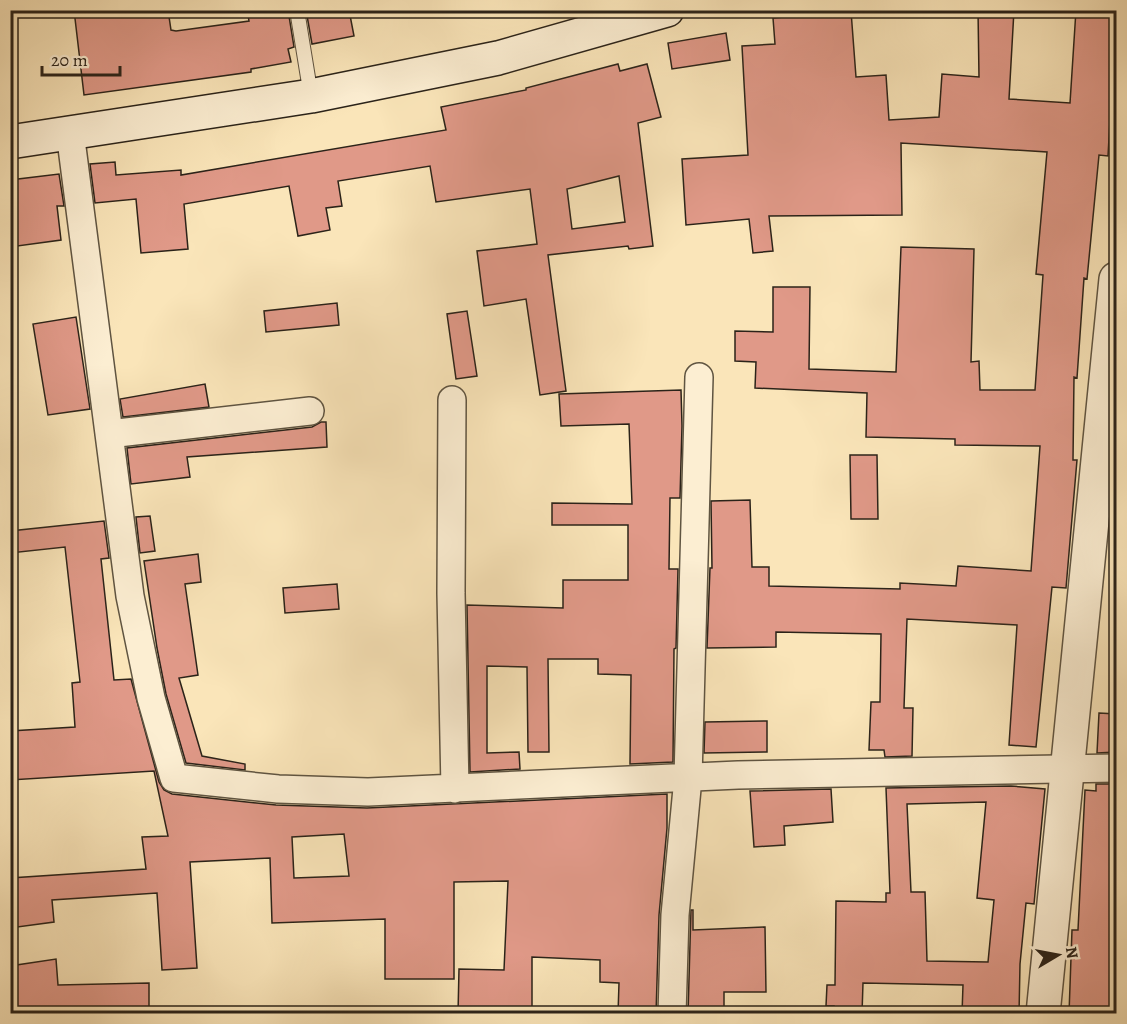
<svg xmlns="http://www.w3.org/2000/svg" width="1127" height="1024" font-family="Alegreya,serif">
<style>
.building{fill:#e09988;stroke:#2b2319;stroke-width:1.5;fill-rule:evenodd}
.lines{fill:none;stroke-linecap:round;stroke-linejoin:round}
.service-casing{stroke:#5f5441;stroke-width:16}
.minor-casing{stroke:#5f5441;stroke-width:30}
.tertiary-casing{stroke:#5f5441;stroke-width:36}
.secondary-casing{stroke:#2b2319;stroke-width:36}
.service{stroke:#fceed2;stroke-width:14}
.minor{stroke:#fceed2;stroke-width:27}
.tertiary{stroke:#fceed2;stroke-width:33}
.secondary{stroke:#fceed2;stroke-width:33}
</style>
<rect width="100%" height="100%" fill="#fae5b9"/>
<filter id="stains"><feTurbulence type="fractalNoise" baseFrequency=".00333" numOctaves="4"/><feColorMatrix values="0 0 0 0 .2 0 0 0 0 .09 0 0 0 0 .02 0 0 0 .5 -.17"/></filter>
<radialGradient id="worn" r=".72"><stop offset=".6" stop-color="#630" stop-opacity="0"/><stop offset="1" stop-color="#630" stop-opacity=".3"/></radialGradient>
<path class="building" d="M74,10h94l3,20 5,1 73,-10 -2,-11h41l6,37 -6,2 3,13 -40,7v3l-167,23z
M306,10h43l5,26 -42,8z
M978,10h36l-5,89 61,4 6,-93 40,3 -8,143 -9,-1 -12,124 -3,-1 -7,100 -3,-1 -1,83h4l-11,128 -14,-1 -16,160 -27,-2 8,-120 -110,-6 -3,89h9l-1,48 -27,1 -1,-7h-15l2,-48h9l1,-68 -105,-2v15l-69,1 3,-80h2l-1,-67 39,-1 2,67h17v19l131,3v-6l56,3 2,-20 73,5 9,-125 -85,-1v-6l-89,-2 1,-44 -112,-5 1,-26 -21,-1v-30l38,1v-45h37l-1,82 87,3 5,-125 73,2 -3,113 8,-1 1,29h55l8,-115 -7,-1 11,-122 -146,-9 1,72 -133,1 4,35 -20,2 -4,-34 -63,6 -4,-66 66,-4 -6,-109 33,-2 -2,-26 78,-7 5,66 30,-2 3,45 50,-3 3,-43 37,3z
M726,33l4,27 -58,9 -4,-26z
M618,64l2,7 27,-7 14,53 -23,6 15,123 -24,3 -1,-3 -80,9 18,136 -26,4 -14,-96 -42,7 -7,-55 60,-7 -7,-55 -94,13 -6,-36 -92,15 4,25 -16,2 4,22 -32,6 -9,-50 -105,18 4,45 -47,4 -5,-54 -41,4 -5,-39 25,-2 1,13 65,-5v5l265,-45 -5,-23 85,-17v-2zM619,176l6,46 -53,7 -5,-40z
M59,174l5,32h-7l4,34 -51,7v-67z
M337,303l2,22 -73,7 -2,-21z
M467,311l10,65 -21,3 -9,-65z
M76,317l14,92 -42,6 -15,-91z
M205,384l4,23 -86,10 -3,-18z
M681,390l1,36 -2,72h-10l-1,71h9l-2,79 -2,1 -1,113 -43,2 1,-89 -33,-1v-15h-50l1,93h-21l-1,-85 -40,-1v87l32,-1 1,17 -50,3 -3,-167 96,3v-28h65v-55h-76v-22l80,1 -3,-80 -68,2 -2,-32z
M321,422h5l1,25 -140,10 3,20 -59,7 -4,-36 185,-21z
M850,455h27l1,64h-27z
M150,516l5,35 -15,2 -4,-36z
M104,521l5,37 -8,1 13,121 17,-1 28,103 5,8 8,4 104,11 91,3 300,-14v34l-8,87 -3,99h-38l1,-31 -19,-1v-22l-68,-3v57h-74l1,-45 45,1 4,-89 -54,1v97h-69v-60l-113,4 -2,-65 -80,4 7,106 -35,2 -5,-77 -105,7 2,22 -44,6v-50l136,-9 -4,-32 26,-1 -14,-65 -144,9v-49l65,-4 -3,-44 8,-1 -15,-135 -55,6v-22zM344,834l5,42 -55,2 -2,-41z
M198,554l3,28 -16,2 13,91 -19,3 23,78 43,8v6l-59,-7 -20,-69 -9,-46 -13,-87z
M337,584l2,25 -54,4 -2,-25z
M1099,713l17,1v38l-19,1z
M767,721v31l-63,1 1,-31z
M1096,784h20v230h-47l3,-84h6l7,-140 11,1z
M1011,786l34,3 -11,115 -8,-1 -6,61 -1,50h-57l1,-29 -100,-2 -1,31h-28v-8h-8l1,-21h8l1,-84 50,1v-9h4l-4,-105zM986,802l-9,96 17,2 -6,62 -61,-1 -2,-69h-14l-4,-88z
M831,789l2,33 -49,4 1,19 -31,2 -4,-56z
M691,910h2v20l72,-3 1,65h-42v22h-36z
M56,959l2,26 91,-2v30l-139,1v-48z"/>
<g class="lines">
<g class="service-casing">
<path id="service" d="M297,10l14,86"/>
</g>
<g class="minor-casing">
<path id="minor" d="M70,132l60,464 21,102 23,80 104,11 90,3 370,-17 378,-7
M452,400l-1,193 4,196
M109,434l201,-23
M672,1014l3,-99 13,-137 11,-401"/>
</g>
<g class="tertiary-casing">
<path id="tertiary" d="M1043,1014l73,-735"/>
</g>
<g class="secondary-casing">
<path id="secondary" d="M10,142l301,-46 187,-38 169,-48"/>
</g>
<use href="#service" class="service"/>
<use href="#minor" class="minor"/>
<use href="#tertiary" class="tertiary"/>
<use href="#secondary" class="secondary"/>
</g>
<rect width="1127" height="1024" fill="none" stroke="#fae5b9" stroke-width="36"/>
<rect x="12" y="12" width="1103" height="1000" fill="none" stroke="#2b2319" stroke-width="3"/>
<rect x="18" y="18" width="1091" height="988" fill="none" stroke="#2b2319" stroke-width="1.5"/>
<g transform="translate(1058 955) rotate(80)" stroke="#fceed2" stroke-width="4.5" paint-order="stroke">
<path d="M0-4.5L10 22L0 15L-10 22Z" fill="#2b2319"/>
<text y="-9" font-size="16" font-weight="bold" text-anchor="middle" fill="#2b2319">N</text>
</g>
<path d="M42 66v9h78v-9" fill="none" stroke="#2b2319" stroke-width="3"/>
<text x="51" y="66" font-size="18" fill="#2b2319" stroke="#fceed2" stroke-width="4.5" paint-order="stroke">20 m</text>
<rect width="100%" height="100%" filter="url(#stains)"/>
<rect width="100%" height="100%" fill="url(#worn)"/>
</svg>
